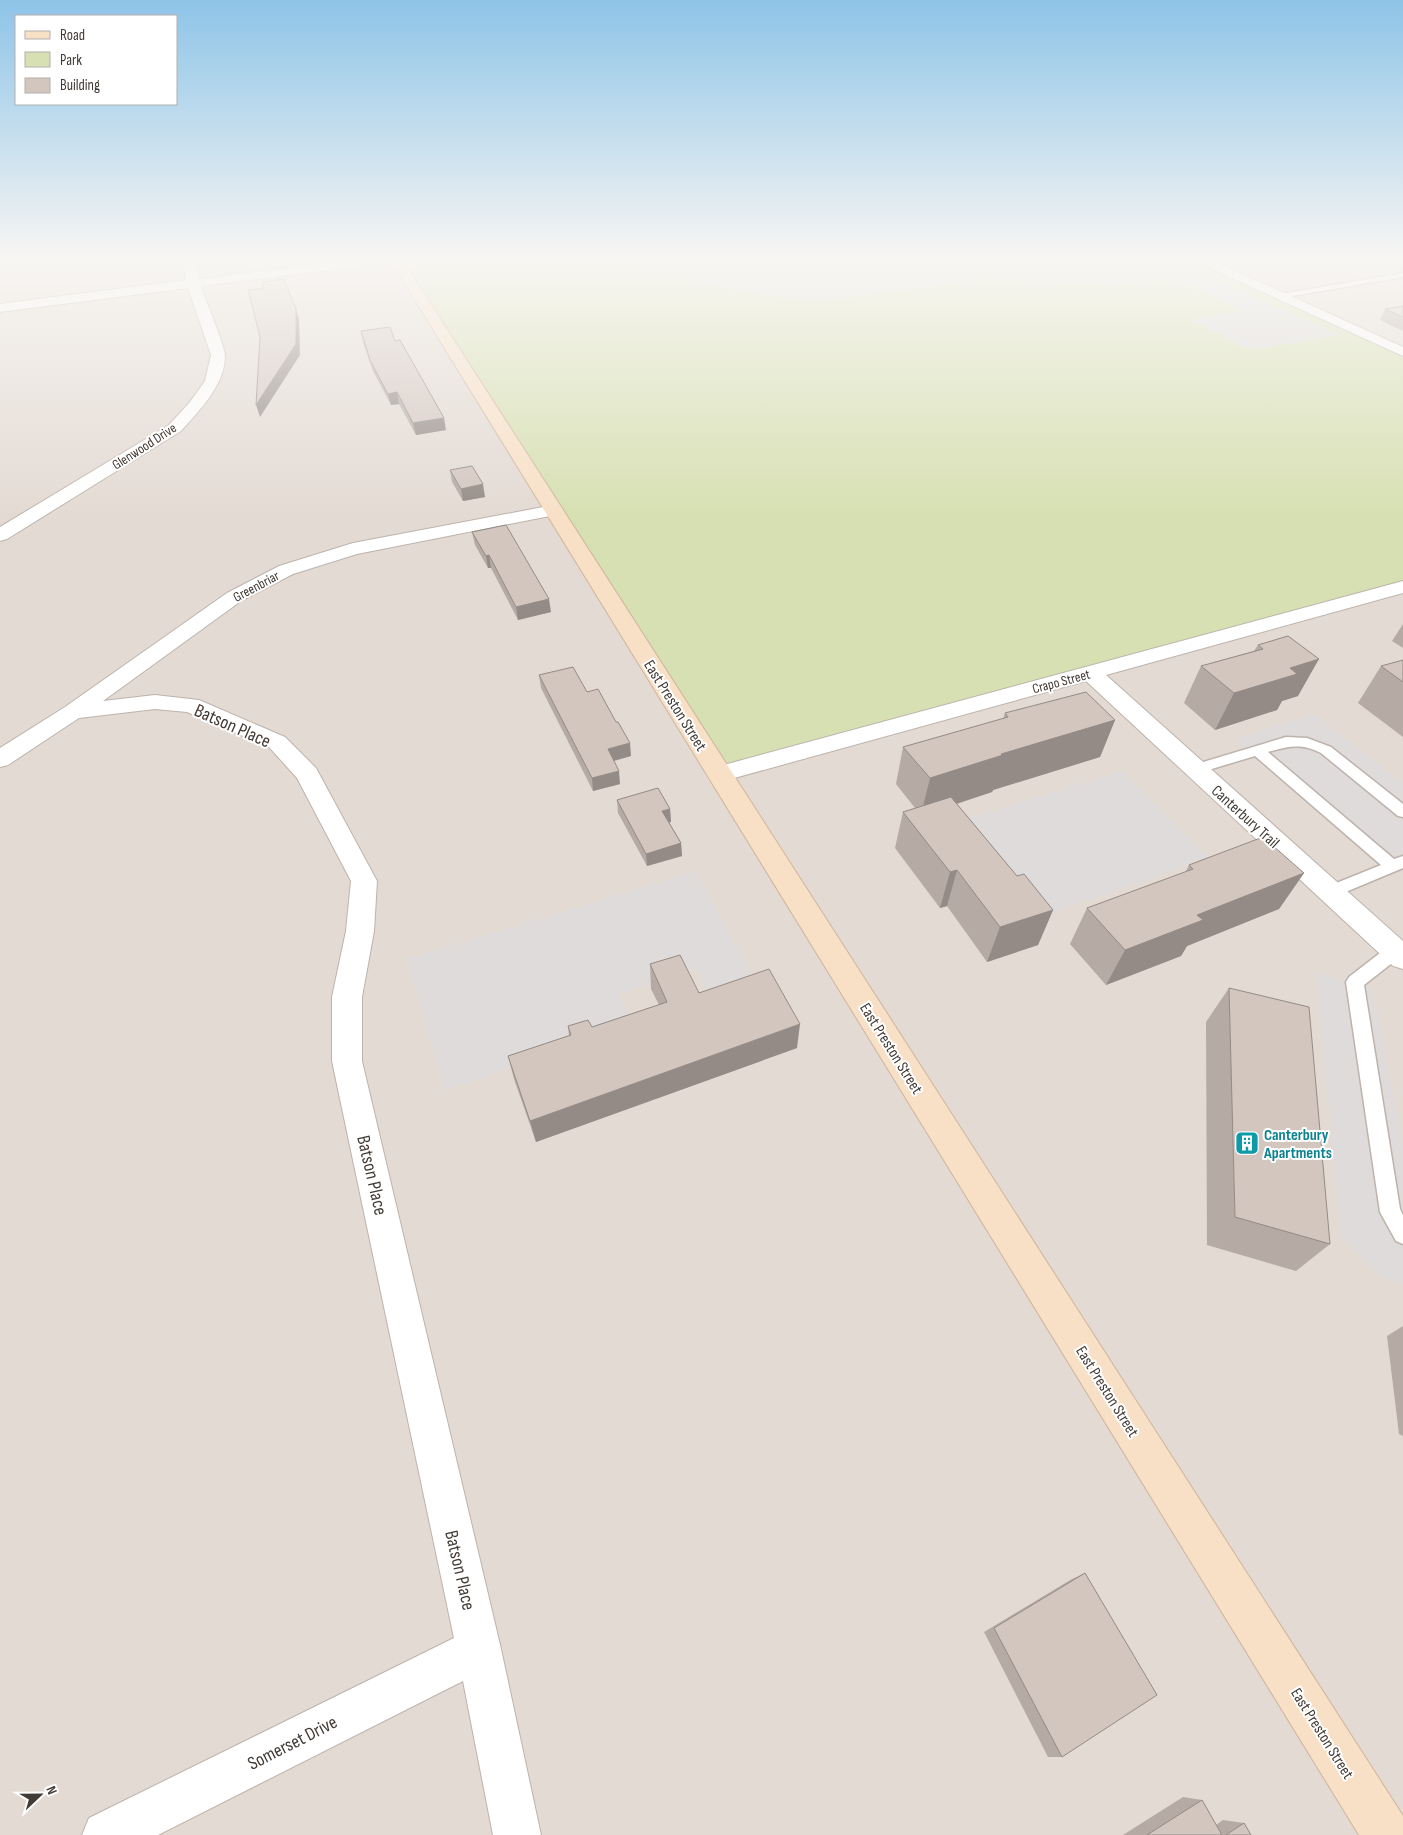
<svg xmlns="http://www.w3.org/2000/svg" width="1403" height="1835" font-family="'Sofia Sans Condensed',sans-serif">
<style>
.residential{fill:#e3dad3}
.green{fill:#d7e0b2}
.parking{fill:#dedbda}
.lines{fill:none;stroke-linecap:round;stroke-linejoin:round}
.lane-casing{stroke:#bdb3ac;stroke-width:3}
.street-casing{stroke:#bdb3ac;stroke-width:2}
.secondary-casing{stroke:#ceb49b;stroke-width:2}
.path{stroke:#baa89b;stroke-width:1;stroke-dasharray:1 1;stroke-linecap:butt}
.lane{fill:#fff;fill-rule:evenodd}
.street{fill:#fff;fill-rule:evenodd}
.secondary{fill:#f8e0c7;fill-rule:evenodd}
.wall{fill:#b5aaa4}
.shaded-wall{fill:#948b86}
.building{fill:#d3c6bf;stroke:#948b86}
.labels{text-anchor:middle;stroke-width:4;stroke-linejoin:round;paint-order:stroke}
.far-street-label{font-size:14px;fill:#423a35;stroke:#fff}
.street-label{font-size:16px;fill:#423a35;stroke:#fff}
.culture-label{font-size:16px;font-weight:bold;fill:#0d838f;stroke:#fff;text-anchor:start}
.near-street-label{font-size:19px;fill:#423a35;stroke:#fff}
</style>
<rect width="100%" height="100%" fill="#f0eae5"/>
<path class="residential" d="M0,261h1403v1574h-1403z"/>
<path class="green" d="M397,261h232l12,11 21,-3 330,6 134,7 93,-15 184,84v236l-683,187z"/>
<path class="parking" d="M646,261h532l160,74 -81,14 -14,-2 -48,-25v-3l46,-9 -67,-32 -59,6 -133,-6 -137,20 -35,2 -52,-6 -99,-21z
M1351,261h52v20z
M1314,714l89,70v84l-14,5 -155,-134z
M1121,771l87,87 -162,57 -80,-96z
M695,871l60,109 -45,16 -14,-28 -77,26 13,32 -188,65 -37,-132z
M1316,973l57,17 30,155v139l-24,-8 -38,-40z"/>
<g class="lines">
<g class="lane-casing">
<path id="lane" d="M1403,273v4l-122,21 -4,-2 4,-2z
M1286,737l21,1 24,9 72,57v13l-5,-1 -77,-63c-19,-10 -33,-7 -53,-1l126,107 9,-3v12l-67,28 -6,2 -6,-2 -2,-4 2,-4 57,-23 -126,-109 -60,18 -5,-2 -2,-3 2,-3z
M1395,944l6,2 2,4 -2,6 -37,29 36,224 3,6v29l-7,-3 -16,-29 -34,-230 3,-5 40,-31z"/>
</g>
<g class="street-casing">
<path id="street" d="M183,261h12l4,18 145,-18h31l-6,4 -168,21c4,14 24,59 24,70 0,29 -26,55 -44,75l-174,108 -7,2v-14l169,-102 21,-23 15,-21 6,-26 -23,-67 -188,24v-8l186,-24z
M1199,261h15l189,86v9l-202,-92z
M554,505l6,1 3,4 -3,4 -203,40 -64,20 -52,27 -138,100 52,-6 44,5 86,37 31,31 61,113 -3,50 -12,66v64l139,588 40,186h-48l-30,-154 -305,154h-76l7,-17 365,-180 -122,-577v-64l14,-66 5,-50 -54,-103 -28,-31 -82,-35 -32,-3 -76,9 -71,47 -8,2v-19l65,-41 162,-114 52,-27 74,-23z
M1403,581v12l-297,82 297,266v28l-10,-3 -307,-285 -366,101 -9,-2 -3,-6 3,-6 9,-2z"/>
</g>
<g class="secondary-casing">
<path id="secondary" d="M391,261h12l1000,1555v19h-44z"/>
</g>
<path class="path" d="M1348,261l13,5"/>
<use href="#lane" class="lane"/>
<use href="#street" class="street"/>
<use href="#secondary" class="secondary"/>
</g>
<path class="wall" d="M1403,306v25l-23,-11 5,-11z
M361,331l34,10 51,89 -30,5 -17,-31 -8,1 -18,-34 -10,-29z
M450,470l35,27 -22,4 -11,-19z
M472,532l79,80 -33,8 -27,-52h-3l-13,-23z
M1403,624v24l-11,-7z
M1288,636l10,60 -16,5 -5,9 -62,20 -31,-27 17,-37 53,-15 4,-6z
M1403,660v77l-45,-34 23,-37z
M539,675l48,17 44,64 -17,5 6,23 -27,7 -52,-103z
M1005,713l110,7 -15,37 -107,33 -1,2 -35,12 60,72 36,34 -15,35 -51,17 -40,-56 -7,2 -45,-60 8,-36 12,-4 -19,-24 7,-37 100,-28z
M617,800l53,9 1,13h-2l12,21 1,13 -35,10 -29,-53z
M1189,865l115,8 -25,36 -92,37 -6,10 -75,29 -36,-41 17,-36 98,-35z
M650,964l147,84 -261,94 -22,-63 -6,-23 61,-20 -1,-10 24,1 67,-22 -8,-16z
M1229,988l101,256 -34,27 -89,-26 -1,-223z
M1403,1326v110l-4,-2 -12,-98z
M1085,1573l-23,184h-14l-64,-125 88,-53z
M1183,1797l19,3 14,25 7,-5 21,3 7,12h-128z"/>
<path class="shaded-wall" d="M296,309l3,10 1,36 -40,62 -4,-12z
M397,392l2,12 -8,1 -3,-11z
M444,418l2,12 -30,5 -3,-12z
M483,484l2,13 -22,4 -2,-12z
M489,555l2,13h-3l-2,-12z
M549,599l2,13 -33,8 -2,-13z
M1319,659l-21,37 -16,5 -5,9 -62,20 19,-37 56,-25z
M1115,720l-15,37 -107,33 -1,2 -71,23 9,-37 71,-24z
M630,743l1,13 -22,6 -1,-13z
M619,771l1,13 -27,7 -1,-13z
M670,809l1,13 -8,2 -1,-13z
M681,843l1,13 -35,10 -1,-12z
M957,870l-10,36 -7,2 10,-36z
M1304,873l-25,36 -92,37 -6,10 -75,29 19,-35 72,-35z
M1053,910l-15,35 -51,17 13,-35z
M800,1024l-3,24 -261,94 -6,-21z"/>
<path class="building" d="M284,279l12,30v35l-40,61 4,-68 -12,-47 16,-2 -2,-6z
M1403,306v11l-18,-8z
M390,327l5,14 5,-1 44,78 -31,5 -16,-31 -9,2 -18,-34 -9,-29z
M472,466l11,18 -22,5 -11,-19z
M506,525l43,74 -33,8 -27,-52 -3,1 -14,-24z
M1288,636l31,23 -29,9 7,6 -63,19 -33,-27 62,-17 -5,-4z
M1403,660v22l-22,-16z
M573,667l14,25 11,-3 18,33h2l12,21 -22,6 11,22 -27,7 -53,-103z
M1086,692l29,28 -114,34 2,1 -73,23 -27,-31 105,-30 -3,-4z
M658,788l12,21 -8,2 19,32 -35,11 -29,-54z
M951,797l66,79 7,-2 29,36 -53,17 -43,-57 -7,2 -47,-60z
M1263,837l41,36 -107,42 6,5 -78,30 -38,-42 106,-39 -4,-4z
M680,955l19,38 70,-24 31,55 -270,97 -22,-65 63,-21 -3,-9 20,-6 4,7 75,-25 -17,-38z
M1229,988l80,19 21,237 -95,-27z
M1085,1573l72,122 -95,62 -68,-129z
M1202,1800l20,35h-75z
M1244,1823l7,12h-25z"/>
<linearGradient id="sky" x2="0" y2="1"><stop stop-color="#8ec4e8"/><stop offset="0.5" stop-color="#f8f6f3"/><stop offset="1" stop-color="#f8f6f3" stop-opacity="0"/></linearGradient>
<rect width="1403" height="517" fill="url(#sky)"/>
<defs>
<g id="building-square" transform="scale(1.25)"><rect x="-9" y="-9" width="18" height="18" rx="4" fill="#0f9aa8" stroke="#fff"/><path d="M-4-6H4V6H1V3H-1V6H-4ZM-2.5-4.3h1.7v1.8h-1.7ZM.8-4.3h1.7v1.8H.8ZM-2.5-1h1.7V.8h-1.7ZM.8-1h1.7V.8H.8Z" fill="#fff"/></g>
</defs>
<g fill-rule="evenodd">
<use href="#building-square" x="1247" y="1143"/>
</g>
<g class="labels">
<g class="far-street-label">
<text transform="translate(144 446) rotate(-33)" y="5">Glenwood Drive</text>
<text transform="translate(256 586) rotate(-28)" y="5">Greenbriar</text>
<text transform="translate(1061 681) rotate(-15)" y="5">Crapo Street</text>
</g>
<g class="street-label">
<text transform="translate(676 705) rotate(58)" y="6">East Preston Street</text>
<text transform="translate(1246 816) rotate(42)" y="6">Canterbury Trail</text>
<text transform="translate(892 1048) rotate(58)" y="6">East Preston Street</text>
<text transform="translate(1108 1391) rotate(58)" y="6">East Preston Street</text>
<text transform="translate(1323 1733) rotate(58)" y="6">East Preston Street</text>
</g>
<g class="culture-label">
<text x="1264" y="1140">Canterbury<tspan x="1264" dy="18">Apartments</tspan></text>
</g>
<g class="near-street-label">
<text transform="translate(233 725) rotate(24)" y="7">Batson Place</text>
<text transform="translate(373 1175) rotate(77)" y="7">Batson Place</text>
<text transform="translate(461 1570) rotate(77)" y="7">Batson Place</text>
<text transform="translate(292 1742) rotate(-27)" y="7">Somerset Drive</text>
</g>
</g>
<rect x="15" y="15" width="162" height="90" fill="#ffffff" stroke="#b3b0ae"/>
<rect x="25" y="31" width="25" height="8" fill="#f8e0c7" stroke="#b3b0ae"/>
<text x="60" y="40" font-size="15" fill="#423a35">Road</text>
<rect x="25" y="52" width="25" height="15" fill="#d7e0b2" stroke="#b3b0ae"/>
<text x="60" y="65" font-size="15" fill="#423a35">Park</text>
<rect x="25" y="78" width="25" height="15" fill="#d3c6bf" stroke="#b3b0ae"/>
<text x="60" y="90" font-size="15" fill="#423a35">Building</text>
<g transform="translate(40 1795) rotate(68)" stroke="#ffffff" stroke-width="4" paint-order="stroke">
<path d="M0-4L9 19L0 12L-9 19Z" fill="#423a35"/>
<text y="-8" font-size="14" font-weight="bold" text-anchor="middle" fill="#423a35">N</text>
</g>
</svg>
